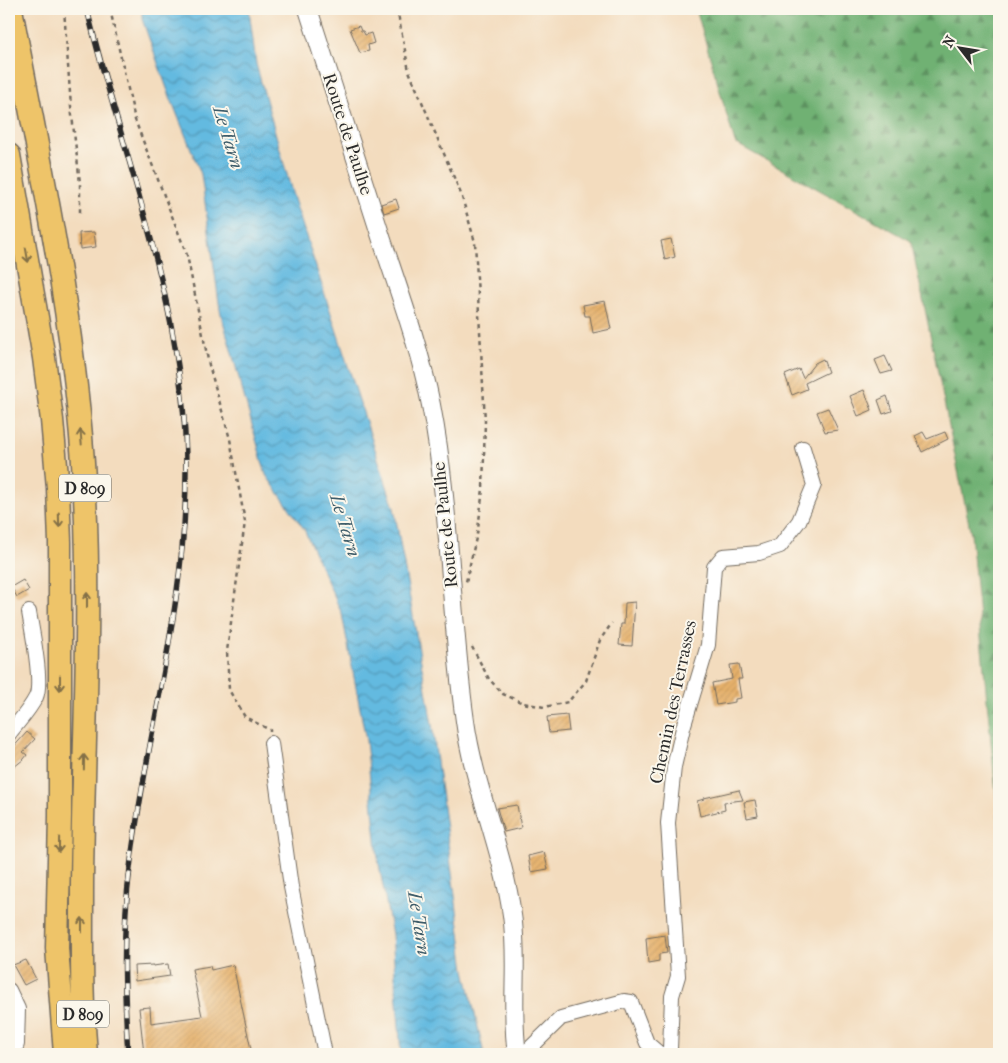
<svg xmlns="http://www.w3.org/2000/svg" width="1008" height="1063" font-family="'IM FELL French Canon',serif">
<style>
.forest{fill:url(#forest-firs);stroke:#4e6e4f}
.water{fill:url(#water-waves);stroke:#477286}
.building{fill:url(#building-hatch)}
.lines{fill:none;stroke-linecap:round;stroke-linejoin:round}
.minor-casing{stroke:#71695e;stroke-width:16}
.tertiary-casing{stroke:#71695e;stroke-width:20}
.primary-casing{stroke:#71695e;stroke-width:25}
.path{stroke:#71695e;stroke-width:2.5;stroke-dasharray:4 4;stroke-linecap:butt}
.minor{stroke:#fff;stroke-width:14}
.tertiary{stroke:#fff;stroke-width:18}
.primary{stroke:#eec469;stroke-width:22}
.rail-casing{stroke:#2b2b2b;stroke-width:5.5}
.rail{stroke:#fbf7ec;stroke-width:4;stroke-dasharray:11;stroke-linecap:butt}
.oneway{stroke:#837047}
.labels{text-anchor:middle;stroke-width:4;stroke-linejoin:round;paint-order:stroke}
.shield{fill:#fbf7ec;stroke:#696865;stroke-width:1}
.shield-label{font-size:16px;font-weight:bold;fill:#2b2b2b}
.street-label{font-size:18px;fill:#2b2b2b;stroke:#fbf7ec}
.water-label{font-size:19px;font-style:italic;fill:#3f5d6a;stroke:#fbf7ec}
</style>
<defs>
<pattern id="forest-firs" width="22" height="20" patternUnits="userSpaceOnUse" patternTransform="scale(1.25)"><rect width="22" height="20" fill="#70b173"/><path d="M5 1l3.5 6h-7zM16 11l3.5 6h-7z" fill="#5c905f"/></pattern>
<pattern id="water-waves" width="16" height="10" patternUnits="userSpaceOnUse" patternTransform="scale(1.25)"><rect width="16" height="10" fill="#63bae0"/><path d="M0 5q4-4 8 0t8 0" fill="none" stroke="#5297b6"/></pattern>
<pattern id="building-hatch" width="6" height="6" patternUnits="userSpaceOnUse" patternTransform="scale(1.25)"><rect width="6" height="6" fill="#e6b16b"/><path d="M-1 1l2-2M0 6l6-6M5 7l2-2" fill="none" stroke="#c5985d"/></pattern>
</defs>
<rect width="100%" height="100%" fill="#fbf7ec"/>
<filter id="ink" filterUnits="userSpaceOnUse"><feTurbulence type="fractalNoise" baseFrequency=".02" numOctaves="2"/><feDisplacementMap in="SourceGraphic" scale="10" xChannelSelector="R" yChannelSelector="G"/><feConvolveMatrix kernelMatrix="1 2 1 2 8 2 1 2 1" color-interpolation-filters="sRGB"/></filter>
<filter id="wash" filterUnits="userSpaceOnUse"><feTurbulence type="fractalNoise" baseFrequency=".0096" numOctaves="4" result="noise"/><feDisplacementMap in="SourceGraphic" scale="20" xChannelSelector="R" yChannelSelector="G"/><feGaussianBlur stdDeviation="1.12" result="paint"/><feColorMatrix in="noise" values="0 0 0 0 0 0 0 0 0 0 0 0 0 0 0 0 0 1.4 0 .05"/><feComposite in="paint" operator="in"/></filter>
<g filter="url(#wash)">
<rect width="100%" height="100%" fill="#f3dcbe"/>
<path class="forest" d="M696,9h303v816l-28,-291 -60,-293 -176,-98z"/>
<path class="water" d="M142,9h107l7,55 37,132 101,312 38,216 33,246 19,84h-83l-9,-119 -14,-76 -12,-119 -24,-126 -38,-85 -38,-54 -46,-165 -19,-136 -32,-80 -27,-75z"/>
<g id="blocks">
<path class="building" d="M359,26l2,5h2l2,4 6,-2 3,10 -6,2 1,6 -9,2 -10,-24z
M396,199l3,9 -15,5 -3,-9z
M94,232l2,15 -16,2 -1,-16z
M671,239l4,18 -10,3 -4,-19z
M605,301l6,28 -18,4 -3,-17h-5l-2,-11z
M885,356l7,15 -11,3 -6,-14z
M823,359l5,13 -23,11 2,6 -15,6 -7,-20 14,-6 4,9 12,-15z
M864,390l8,20 -14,6 -8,-20z
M887,396l5,15 -9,3 -5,-14z
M828,408l10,22 -13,2 -8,-20z
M923,432l4,7 18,-7 3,7 -26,13 -7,-16z
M23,580l6,10 -12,7 -6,-10z
M635,602l-3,44 -13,-1 2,-21h3l1,-21z
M739,664l3,15h-4l3,19 -6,1v3l-19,3 -4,-22 20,-4 -2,-14z
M567,715l2,16 -20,2 -2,-16z
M27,732l8,7 -12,13 4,3 -3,4 -15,12v-19z
M739,790l4,10 -19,2 1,8 -25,6 -3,-15 7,-2v-1z
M755,800l3,16 -11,2 -3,-16z
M517,805l4,23 -17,4 -7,-24z
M544,852l4,17 -17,3 -3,-16z
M665,935l2,18 -8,1v7l-11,2 -2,-25z
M26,960l10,19 -12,6 -11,-20z
M168,964l2,12 -35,5 -1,-15 19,-1v1z
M233,965l19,89h-108l-5,-46 11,-1 1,16 51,-7 -10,-47 18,-3 1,4z"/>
</g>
</g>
<g filter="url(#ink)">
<use href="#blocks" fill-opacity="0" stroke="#71695e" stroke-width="1"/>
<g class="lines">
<g class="minor-casing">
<path id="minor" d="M9,734c9,-12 20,-23 27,-37 7,-15 -4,-66 -7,-85
M271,743l20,144 34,167
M9,990l9,19 -1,35 -3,10
M524,1054l37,-36 63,-17 7,1 16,41 13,11
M666,1054l4,-4 2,-54 6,-20 -10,-153 6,-56 9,-39 25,-83 6,-78 9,-11 36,-3 21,-7 19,-25 15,-36 -11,-37"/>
</g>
<g class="tertiary-casing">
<path id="tertiary" d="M308,9c24,77 49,154 74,231 18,54 38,109 49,165 20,104 19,211 34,316 9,66 38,128 47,194 7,46 -2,93 5,139"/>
</g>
<g class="primary-casing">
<path id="primary" d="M11,9c29,155 64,311 73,469 8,136 -1,272 -2,407 0,57 -1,113 4,169
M9,155l35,203 8,62 6,68 2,54v274l-3,132 8,106"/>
</g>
<path class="path" d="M64,9l7,98 9,76v31
M110,9l25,111 52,135 22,110 21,74 15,83 -18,129 2,39 16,27 25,13v2
M397,9l12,62 52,123 14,48 10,179 -2,68 -5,40 -12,53
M472,647l17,32 14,15 20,9 21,4 24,-5 18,-21 14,-41 12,-17"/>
<use href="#minor" class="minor"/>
<use href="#tertiary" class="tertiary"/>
<use href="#primary" class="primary"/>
<g class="rail-casing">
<path id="rail" d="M87,9c37,153 100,303 99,463 0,134 -40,264 -56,396 -8,62 -6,124 -2,186"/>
</g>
<use href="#rail" class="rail"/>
</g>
<defs><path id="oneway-shaft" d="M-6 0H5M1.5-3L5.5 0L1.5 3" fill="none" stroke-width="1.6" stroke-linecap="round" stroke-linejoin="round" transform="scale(1.25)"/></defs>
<g class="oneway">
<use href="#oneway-shaft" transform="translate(27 255) rotate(80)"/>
<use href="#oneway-shaft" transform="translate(81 437) rotate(-95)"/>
<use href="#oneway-shaft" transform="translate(59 520) rotate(88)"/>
<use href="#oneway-shaft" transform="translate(87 600) rotate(-90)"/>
<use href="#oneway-shaft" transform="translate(60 683) rotate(90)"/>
<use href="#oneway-shaft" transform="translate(84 762) rotate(-89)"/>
<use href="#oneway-shaft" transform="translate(59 845) rotate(91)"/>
<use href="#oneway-shaft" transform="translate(82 925) rotate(-90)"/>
</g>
</g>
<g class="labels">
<g class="shield">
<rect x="59" y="474.5" width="52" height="27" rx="4"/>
<rect x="57" y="1000.5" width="52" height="27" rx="4"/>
</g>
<g class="shield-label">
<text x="85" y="494">D 809</text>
<text x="83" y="1020">D 809</text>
</g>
<g class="street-label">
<text transform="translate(348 134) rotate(72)" y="6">Route de Paulhe</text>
<text transform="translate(445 525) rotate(-96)" y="6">Route de Paulhe</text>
<text transform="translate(673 702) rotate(-78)" y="6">Chemin des Terrasses</text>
</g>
<g class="water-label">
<text transform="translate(229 137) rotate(73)" y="7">Le Tarn</text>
<text transform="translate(346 525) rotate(73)" y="7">Le Tarn</text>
<text transform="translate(420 923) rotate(81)" y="7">Le Tarn</text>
</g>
</g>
<rect width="1008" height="1063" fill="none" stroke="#fbf7ec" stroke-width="30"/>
<g transform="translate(960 48) rotate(301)" stroke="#fbf7ec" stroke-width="4" paint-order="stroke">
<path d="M0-4L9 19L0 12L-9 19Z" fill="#2b2b2b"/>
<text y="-8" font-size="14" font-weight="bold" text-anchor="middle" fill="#2b2b2b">N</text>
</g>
</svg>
